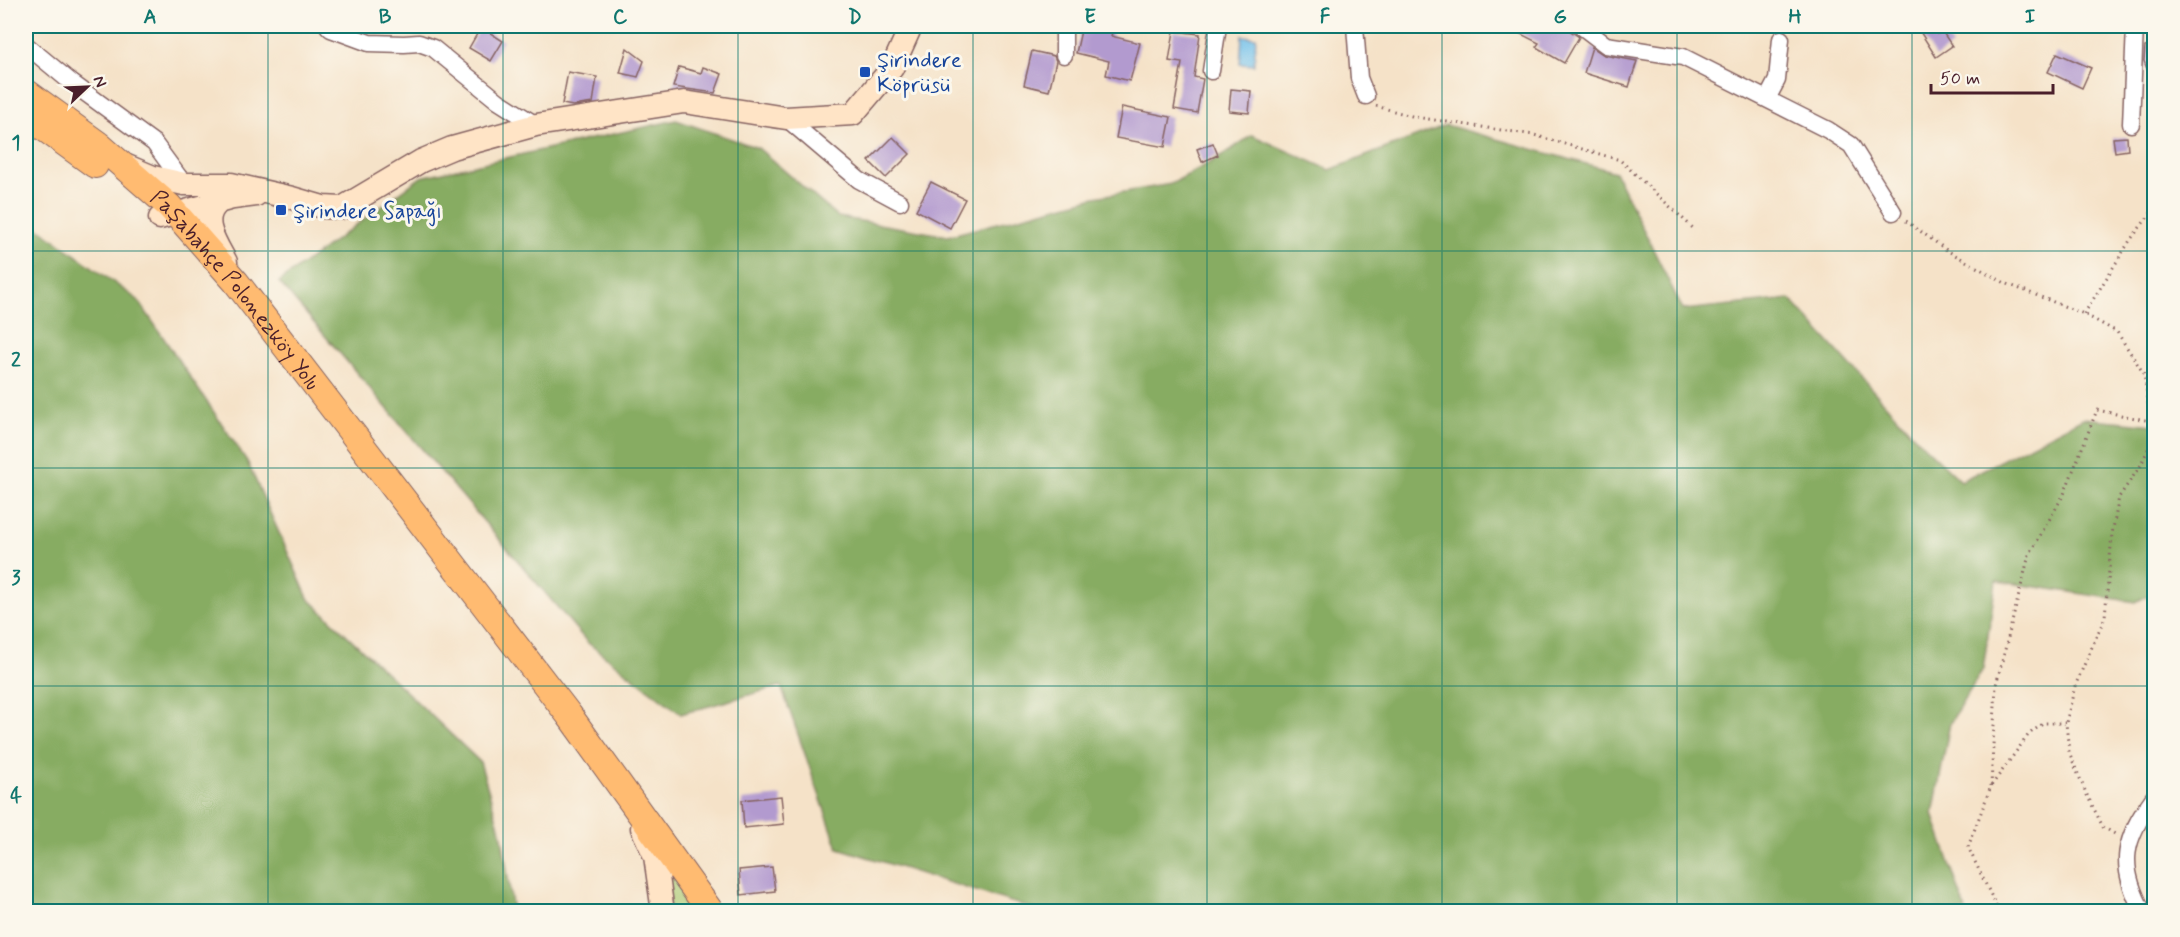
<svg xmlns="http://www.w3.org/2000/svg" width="2180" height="937" font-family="Mynerve,sans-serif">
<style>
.green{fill:#aac76f;stroke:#7a734d;stroke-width:1.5}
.forest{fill:#87ac62;stroke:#686646;stroke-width:1.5}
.water{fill:#70c0eb;stroke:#5d708b;stroke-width:1.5}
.building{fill:#b29acf}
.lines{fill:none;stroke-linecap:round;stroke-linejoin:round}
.street-casing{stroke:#866362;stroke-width:19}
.secondary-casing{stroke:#866362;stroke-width:25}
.primary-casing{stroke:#866362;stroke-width:28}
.path{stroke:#866362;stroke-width:3;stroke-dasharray:1.5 4.5;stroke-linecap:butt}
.street{stroke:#fff;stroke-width:16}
.secondary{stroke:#ffe4c6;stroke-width:22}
.primary{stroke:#ffbb71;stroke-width:26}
.grid{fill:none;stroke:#0f766e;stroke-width:1.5;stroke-opacity:0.55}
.transit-dot{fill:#1a4fb4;stroke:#fbf7ec;stroke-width:2}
.labels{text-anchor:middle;stroke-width:6;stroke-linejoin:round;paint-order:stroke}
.transit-label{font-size:22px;fill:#164399;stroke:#fbf7ec;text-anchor:start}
.street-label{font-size:22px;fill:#4a1f2b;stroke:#fbf7ec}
.neatline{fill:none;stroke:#0f766e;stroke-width:2}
.grid-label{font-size:20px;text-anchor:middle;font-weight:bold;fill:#0f766e}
</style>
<rect width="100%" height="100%" fill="#fbf7ec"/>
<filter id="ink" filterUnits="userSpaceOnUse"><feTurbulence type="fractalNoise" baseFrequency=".0167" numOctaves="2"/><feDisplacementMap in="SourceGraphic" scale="12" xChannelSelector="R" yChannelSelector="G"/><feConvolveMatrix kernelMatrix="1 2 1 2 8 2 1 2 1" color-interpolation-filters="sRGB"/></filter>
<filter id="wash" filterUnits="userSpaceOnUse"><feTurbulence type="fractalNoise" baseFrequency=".008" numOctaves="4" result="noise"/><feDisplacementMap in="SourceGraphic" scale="24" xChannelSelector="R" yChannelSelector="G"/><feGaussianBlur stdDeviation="1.35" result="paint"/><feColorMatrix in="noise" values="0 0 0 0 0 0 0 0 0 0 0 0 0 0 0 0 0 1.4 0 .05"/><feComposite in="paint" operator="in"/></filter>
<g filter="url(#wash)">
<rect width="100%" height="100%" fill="#f5e2c8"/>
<path class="green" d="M668,871l31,40h-30z"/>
<path class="forest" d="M676,120l82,28 80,69 110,19 147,-39 76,-13 49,-27 32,-22 78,35 116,-45 169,47 68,138 107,-11 127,140 44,42 122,-63 71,7v167l-18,10 -140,-21 -13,88 -33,54 -17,91 33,97h-926l-202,-63 -57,-162 -100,28 -93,-71 -309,-361 142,-105z
M26,219l112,81 109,161 61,137 172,164 22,75 11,74h-487z"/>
<path class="water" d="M1242,36l14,1 -2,28 -14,-1z"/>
<g id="blocks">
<path class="building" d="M1082,26h32l-3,10 29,7 -10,38 -24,-6 3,-14 -33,-8z
M1505,26h58l16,11 -15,26 -28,-16 3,-4z
M1926,26h6l5,8 5,-3 10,15 -16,11 -17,-27z
M481,27l22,14 -12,20 -22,-13z
M1174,31l26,3 -6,43 9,2 -6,34 -23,-4 8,-46 -13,-2z
M2154,44v41h-1l-9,-24 1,-14z
M1592,47l12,8 33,6 -8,26 -45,-14z
M627,48l17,13 -6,16 -18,-4z
M1032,51l22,5 2,5 -7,30 -25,-6z
M2057,53l34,15 -9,20 -34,-16z
M679,67l22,6 2,-6 19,7 -7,19 -42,-6z
M568,72l29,5 -4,26 -20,3 -11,-2z
M1231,89l20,2 -2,22 -20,-2z
M1122,107l49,10 -6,30 -49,-9z
M893,137l17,17 -24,24 -17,-17z
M2127,137l1,13 -13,2 -2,-14z
M1213,143l5,12 -16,7 -5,-13z
M931,182l34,17 -15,29 -34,-18z
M781,796l3,28 -40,4 -2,-28z
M772,867l3,24 -34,4 -2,-25z"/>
</g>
</g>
<g filter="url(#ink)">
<use href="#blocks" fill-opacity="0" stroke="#866362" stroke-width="1.5"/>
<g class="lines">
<g class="street-casing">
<path id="street" d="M328,26l3,3 38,14 35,1 15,-1 14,5 65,53 38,24
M1355,26l4,52 7,18
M1581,26l25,19 77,12 145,73 23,15 42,67
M26,45l46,38 82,60 30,41
M1064,55v-29
M1211,71l7,-45
M1767,99l10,-19 4,-41
M786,118l73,62 41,22
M2131,124l4,-98
M2143,912c-26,-48 -19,-73 11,-115"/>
</g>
<g class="secondary-casing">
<path id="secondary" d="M127,166l26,11 31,7h47l61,14 31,9 19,1 79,-47 31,-13 84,-23 148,-23 102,16 67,-4 39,-46 19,-42
M217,204c-18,16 0,41 9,58
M160,218l73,-20 23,-3
M642,828l13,28 8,56"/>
</g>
<g class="primary-casing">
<g id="primary">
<path id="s1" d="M26,92l72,52 71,62 67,76 333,433 142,197"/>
<path d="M26,115l69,50"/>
</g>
</g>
<path class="path" d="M1376,106l39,11 119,18 86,25 74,69
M1906,221l42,30 57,32 79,31 33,18 27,42 9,64 -12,27 -22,32 -7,37 -7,83 -30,69 -9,37 3,29 17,41 17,34 12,7
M2084,314l47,-75 23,-30
M1991,786l5,-101 33,-130 35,-61 33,-84 53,11
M1999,912l-31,-65 23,-61 38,-52 15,-11h21"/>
<use href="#street" class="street"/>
<use href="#secondary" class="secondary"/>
<use href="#primary" class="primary"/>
</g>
</g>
<path class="grid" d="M268,26v886M503,26v886M738,26v886M973,26v886M1207,26v886M1442,26v886M1677,26v886M1912,26v886M26,251h2128M26,468h2128M26,686h2128"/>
<g class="transit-dot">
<rect x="859" y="66" width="12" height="12" rx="3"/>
<rect x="275" y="204" width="12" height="12" rx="3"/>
</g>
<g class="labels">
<g class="transit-label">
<text x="877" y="67">Şirindere<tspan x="877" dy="25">Köprüsü</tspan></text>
<text x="293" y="218">Şirindere Sapağı</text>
</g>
<g class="street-label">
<text dy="8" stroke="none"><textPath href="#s1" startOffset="290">Paşabahçe Polonezköy Yolu</textPath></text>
</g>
</g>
<rect width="2180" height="937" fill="none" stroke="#fbf7ec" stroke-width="66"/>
<g transform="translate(87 87) rotate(67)" stroke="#fbf7ec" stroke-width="4.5" paint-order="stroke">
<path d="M0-4.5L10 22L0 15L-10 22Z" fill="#4a1f2b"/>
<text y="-9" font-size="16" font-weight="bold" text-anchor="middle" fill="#4a1f2b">N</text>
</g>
<path d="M1931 84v9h122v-9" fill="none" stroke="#4a1f2b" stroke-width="3"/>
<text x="1940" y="84" font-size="18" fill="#4a1f2b" stroke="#fbf7ec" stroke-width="4.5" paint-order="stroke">50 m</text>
<rect x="33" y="33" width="2114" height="871" class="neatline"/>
<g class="grid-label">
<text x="150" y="23">A</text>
<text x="385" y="23">B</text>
<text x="620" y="23">C</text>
<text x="855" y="23">D</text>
<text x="1090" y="23">E</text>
<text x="1325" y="23">F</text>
<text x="1560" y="23">G</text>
<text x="1795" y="23">H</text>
<text x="2030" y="23">I</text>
<text x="16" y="149">1</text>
<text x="16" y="366">2</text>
<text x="16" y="584">3</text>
<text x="16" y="802">4</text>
</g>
</svg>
